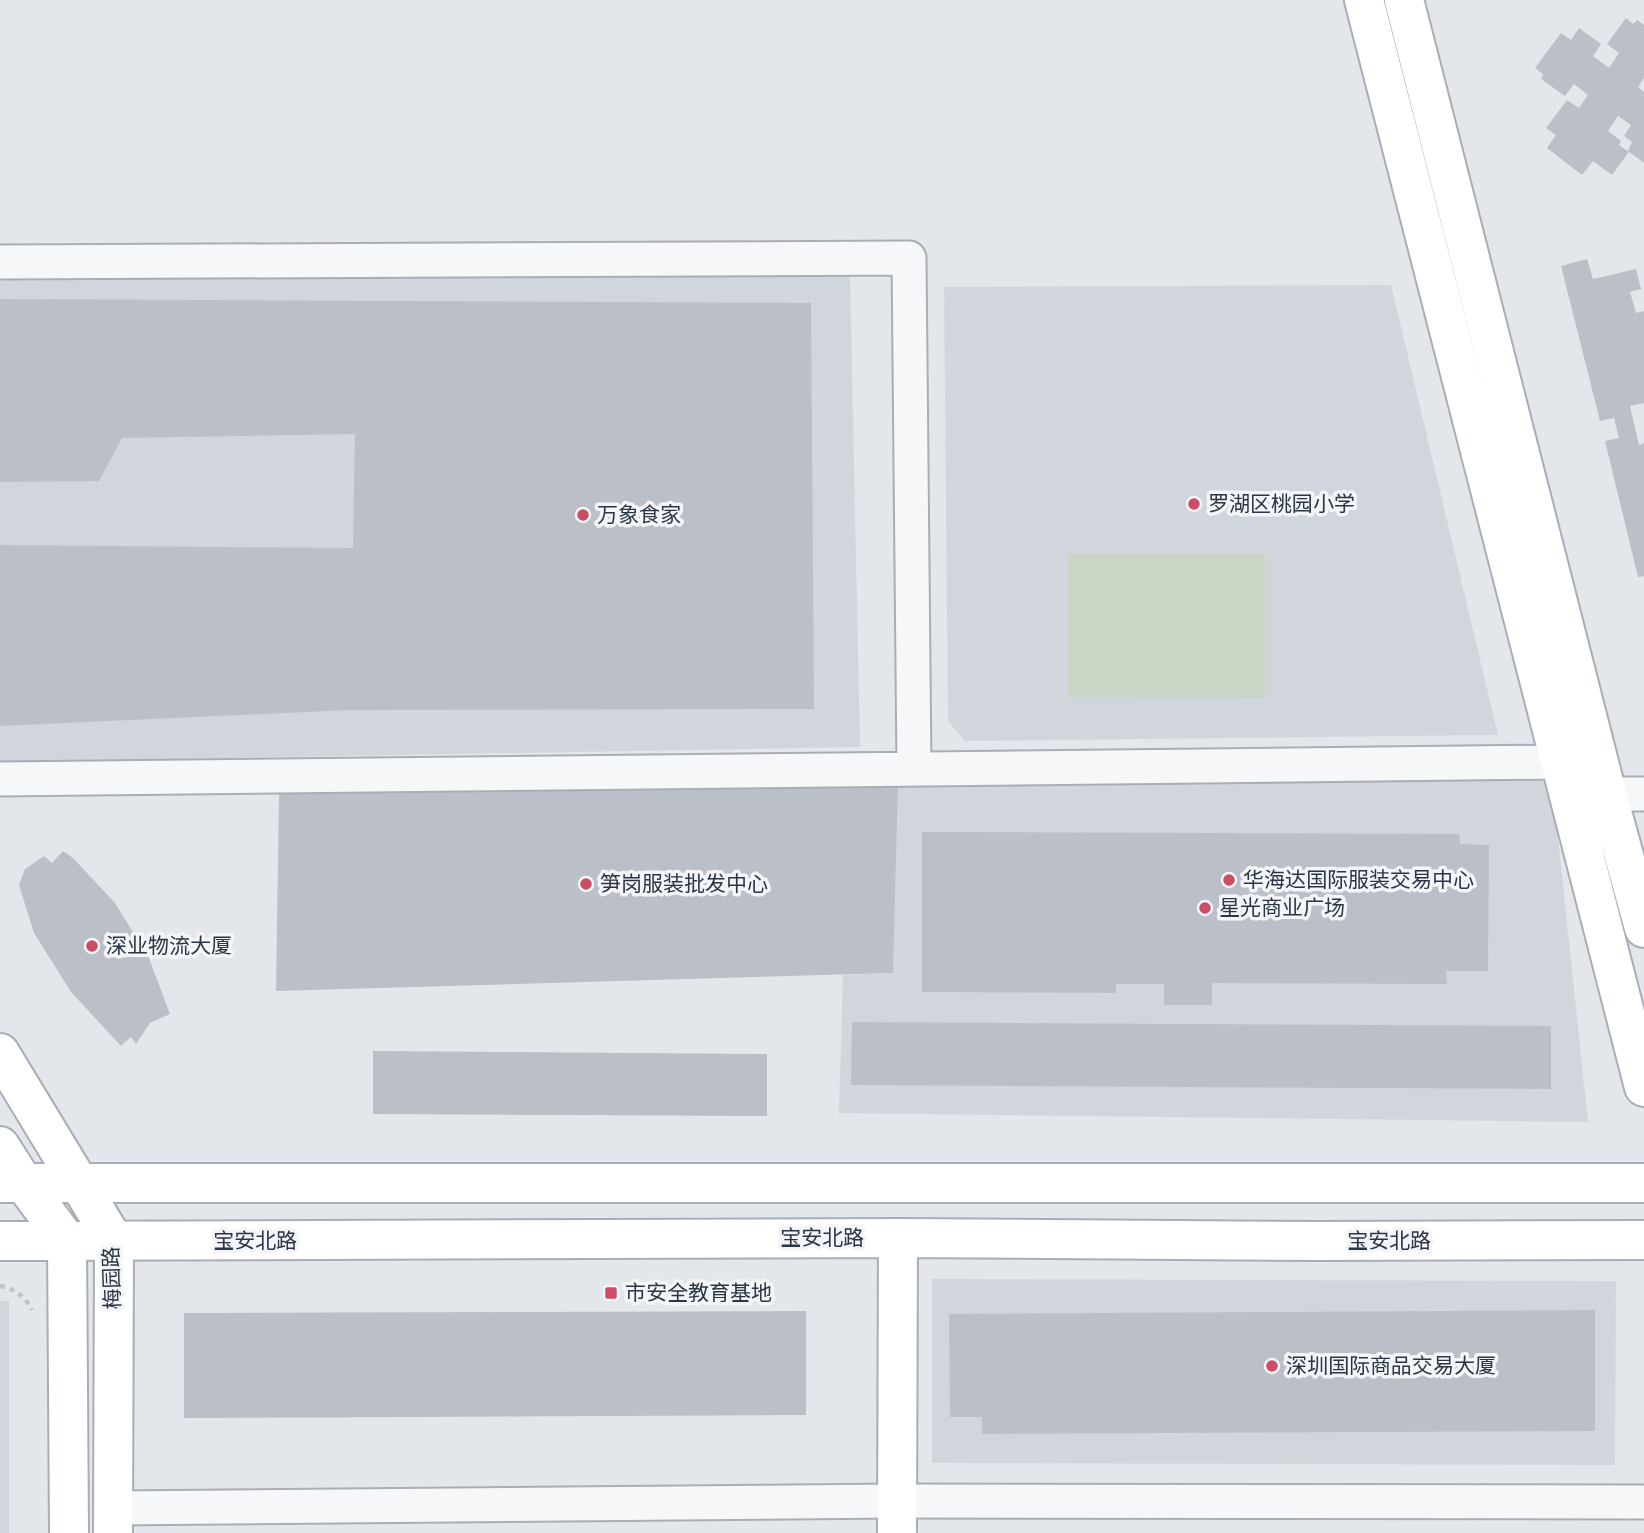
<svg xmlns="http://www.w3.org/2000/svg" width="1644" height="1533" font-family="'Archivo Narrow','Noto Sans SC',sans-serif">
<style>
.built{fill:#d1d6dd}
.green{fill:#cad5c5}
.building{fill:#bbc0c8}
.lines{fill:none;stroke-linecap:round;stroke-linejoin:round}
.street-casing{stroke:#a8aeb5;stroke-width:37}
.secondary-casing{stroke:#a8aeb5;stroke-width:42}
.path{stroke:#c1c5ca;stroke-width:4.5;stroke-dasharray:5 5;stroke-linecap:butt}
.street{stroke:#f6f7f9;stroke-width:33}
.secondary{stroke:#fff;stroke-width:38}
.poi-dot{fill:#cb4d66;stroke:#f3f5f8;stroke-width:2.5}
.labels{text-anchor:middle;stroke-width:7;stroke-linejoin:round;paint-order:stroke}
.poi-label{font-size:21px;fill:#2b3543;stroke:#f3f5f8;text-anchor:start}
.street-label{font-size:21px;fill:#2b3543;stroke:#f3f5f8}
</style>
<rect width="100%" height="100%" fill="#e3e7eb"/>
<path class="built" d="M0,275l850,2 10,470 -860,15z
M1391,285l107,450 -533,6 -17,-20 -4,-434z
M1552,780l36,342 -749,-9 4,-138 50,-2 5,-186z
M932,1279l684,2 -1,184 -683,-2z
M0,1301h9v232h-9z"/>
<path class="green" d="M1068,554h197v144l-197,-1z"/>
<path class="building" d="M1626,18l7,6 4,-4 7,5v53l-6,9 6,5v71l-16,-12 4,-9 -8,-6 7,-11 -13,-9 -10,15 13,10 -2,4 10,7 -17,23 -19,-14 -11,14 -35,-27 9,-13 -10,-7 21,-28 12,8 9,-13 -14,-11 -9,12 -24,-17 2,-5 -8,-6 26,-35 10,7 8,-12 22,16 -8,12 16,12 10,-15 -12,-9z
M1587,259l6,20 43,-10 5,20 -11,3 6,21 8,-2v92l-14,3 9,39 5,-2v133l-6,1 -33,-136 14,-3 -5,-20 -14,3 -39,-155z
M0,299l811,4 3,406 -464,1 -350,16v-181l353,3 2,-114 -233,4 -23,43 -99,1z
M898,787l-5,186 -617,18 3,-197z
M922,832l537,2 1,10 29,1 -1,126h-42l1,13 -235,-1v22h-48v-21h-48v9l-194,-1z
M63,851l10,7 42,45 34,55 21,56 -20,9 -14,21 -5,-7 -10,9 -50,-54 -37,-59 -15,-48 6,-16 19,-13 8,7z
M852,1022l699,4v63l-700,-4z
M373,1051l394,3v62l-394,-2z
M1595,1310v121l-613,3v-17h-32l-1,-103z
M806,1311v104l-622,3v-105z"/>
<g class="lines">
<g class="street-casing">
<path id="street" d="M0,262l909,-4 5,511
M0,779l1560,-17
M1607,794h37
M113,1508l784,-7 747,1"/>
</g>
<g class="secondary-casing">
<path id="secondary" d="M1364,0l280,1087
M1404,0l203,794 37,134
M0,1053l114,188 -1,292
M0,1146l23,36 44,59 2,292
M0,1183h1644
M0,1241l898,-3 419,3 327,-1
M897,1533l1,-295"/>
</g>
<path class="path" d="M0,1286c15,3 25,10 32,24"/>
<use href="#street" class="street"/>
<use href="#secondary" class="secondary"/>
</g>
<g class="poi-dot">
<circle cx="1194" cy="504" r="7"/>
<circle cx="583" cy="515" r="7"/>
<circle cx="1229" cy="880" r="7"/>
<circle cx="586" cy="884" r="7"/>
<circle cx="1205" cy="908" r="7"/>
<circle cx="92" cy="946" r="7"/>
<rect x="604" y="1286" width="14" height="14" rx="3.5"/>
<circle cx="1272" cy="1366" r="7"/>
</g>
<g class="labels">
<g class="poi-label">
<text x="1208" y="511">罗湖区桃园小学</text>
<text x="597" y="522">万象食家</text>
<text x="1243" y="887">华海达国际服装交易中心</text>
<text x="600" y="891">笋岗服装批发中心</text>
<text x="1219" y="915">星光商业广场</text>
<text x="106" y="953">深业物流大厦</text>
<text x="625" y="1300">市安全教育基地</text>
<text x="1286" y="1373">深圳国际商品交易大厦</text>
</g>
<g class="street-label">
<text x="822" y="1245">宝安北路</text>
<text x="255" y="1248">宝安北路</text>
<text x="1389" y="1248">宝安北路</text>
<text transform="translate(112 1278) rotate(-92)" y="7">梅园路</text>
</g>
</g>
</svg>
